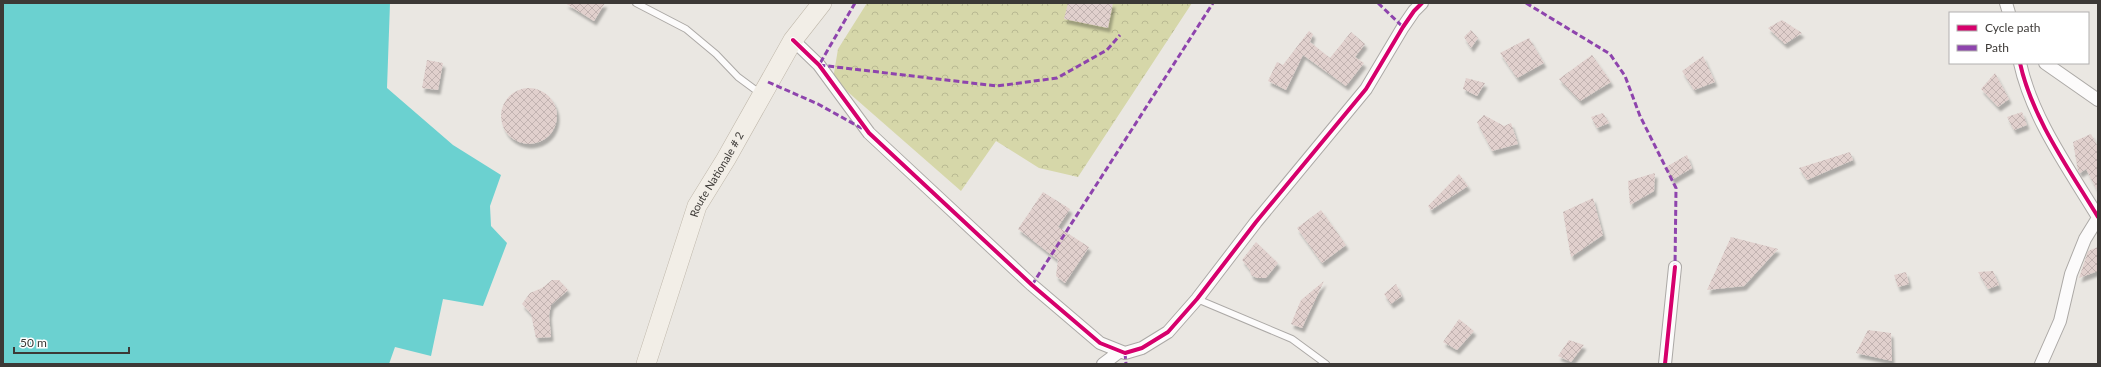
<svg xmlns="http://www.w3.org/2000/svg" width="2101" height="367" font-family="Lato,sans-serif">
<style>
.forest{fill:url(#forest-crowns)}
.water{fill:#6bd1d0}
.building{fill:url(#building-cross-hatch);filter:url(#shadow)}
.lines{fill:none;stroke-linecap:round;stroke-linejoin:round}
.lane-casing{stroke:#aca9a6;stroke-width:8}
.street-casing{stroke:#aca9a6;stroke-width:14}
.primary-casing{stroke:#bfb7aa;stroke-width:20}
.lane{stroke:#fcfbfb;stroke-width:6}
.street{stroke:#fcfbfb;stroke-width:12}
.primary{stroke:#f2eee7;stroke-width:19}
.quiet{stroke:#8e44ad;stroke-width:3;stroke-dasharray:6 3;stroke-linecap:butt}
.cycleway-casing{stroke:#fff;stroke-width:6}
.cycleway{stroke:#d6006c;stroke-width:4}
.labels{text-anchor:middle;stroke-width:4;stroke-linejoin:round;paint-order:stroke}
.street-label{font-size:11px;fill:#3c3936;stroke:#fff}
</style>
<defs>
<pattern id="forest-crowns" width="20" height="18" patternUnits="userSpaceOnUse"><rect width="20" height="18" fill="#d6d7a9"/><path d="M2 6a3 3 0 1 1 6 0M12 15a3 3 0 1 1 6 0" fill="none" stroke="#b9b992"/></pattern>
<pattern id="building-cross-hatch" width="8" height="8" patternUnits="userSpaceOnUse"><rect width="8" height="8" fill="#e1d0cd"/><path d="M0 0l8 8M0 8l8-8" fill="none" stroke="#c2b3b1"/></pattern>
<filter id="shadow"><feDropShadow dx="2.5" dy="4.5" stdDeviation="1" flood-color="#0004"/></filter>
</defs>
<rect width="100%" height="100%" fill="#eae7e2"/>
<path class="forest" d="M867,3h325l-114,174 -39,-9 -43,-27 -35,50 -128,-112 5,-30z"/>
<path class="water" d="M3,3h387l-3,85 66,57 48,30 -11,31 1,20 16,17 -24,63 -40,-7 -12,57 -36,-9 -6,17h-386z"/>
<path class="building" d="M565,3h40l-11,18z
M1068,3h45l-5,25 -44,-9z
M1782,20l20,13 -17,11 -17,-16z
M1471,30l7,8 -7,10 -7,-11z
M1309,31l4,3 -3,8 20,16 21,-26 14,12 -10,13 9,6 -18,23 -43,-31 -17,35 -18,-9 9,-19 6,3z
M1529,38l15,25 -27,15 -17,-25z
M1592,55l19,27 -31,19 -21,-22z
M1703,56l12,26 -21,8 -12,-19z
M427,60l16,3 -5,27 -16,-2z
M1995,73l14,26 -11,8 -17,-18z
M1466,78l19,5 -8,13 -14,-7z
M501 116a28 28 0 1 1 56 0a28 28 0 1 1-56 0Z
M2022,112l5,13 -13,5 -7,-13z
M1603,113l6,10 -12,5 -6,-11z
M1484,115l20,11 7,-3 7,21 -26,7 -15,-29z
M2091,134l7,13v45l-12,-23 -6,4 -2,-2 -5,-29z
M1850,152l3,8 -46,20 -8,-12z
M1687,155l5,13 -20,12 -6,-13z
M1655,173l-1,18 -24,14 -2,-24z
M1459,174l9,12 -37,24 -3,-4z
M1043,192l27,17 -12,18 31,20 -24,36 -9,-7 2,-16 -40,-31z
M1593,198l10,37 -32,22 -8,-45z
M1321,210l25,35 -24,18 -25,-35z
M1731,237l47,12 -34,37 -37,4z
M1256,242l22,21 -12,15h-9l-6,-3 -1,-5 -8,-10z
M2098,247v24l-19,7 9,-27z
M1993,271l6,14 -11,4 -10,-17z
M1906,272l3,12 -11,3 -4,-12z
M552,280h7l9,10 -17,15 -2,10 2,22 -15,1 -5,-24 -9,-10 8,-11 12,-5z
M1324,281l-22,47 -11,-4 10,-24z
M1396,284l6,12 -11,8 -7,-10z
M1459,319l15,12 -17,19 -14,-8z
M1868,330l23,3 1,28 -36,-8z
M1569,340l15,5 -13,17 -13,-6z"/>
<g class="lines">
<g class="lane-casing">
<path id="lane" d="M636,3l50,26 30,25 22,23 23,17
M1197,299l95,40 34,25"/>
</g>
<g class="street-casing">
<path id="street" d="M2006,3l3,10
M793,40l26,25 50,68 163,152 68,58 25,10 17,-5 26,-16 29,-33 59,-77 110,-133 37,-62 11,-16 8,-8
M2020,63c12,55 49,106 78,154
M2045,63l53,37
M1103,364l16,-12
M1665,364l10,-97
M2041,364l19,-43 11,-47 14,-35 13,-21"/>
</g>
<g class="primary-casing">
<g id="primary">
<path id="s1" d="M646,364l51,-158 29,-47 67,-119 29,-37"/>
</g>
</g>
<use href="#lane" class="lane"/>
<use href="#street" class="street"/>
<use href="#primary" class="primary"/>
<path class="quiet" d="M855,3l-36,62 178,21 60,-8 50,-28 13,-15
M1378,3l25,24
M1526,3l84,51 15,22 15,40 36,72 -1,79
M768,82l50,22 45,25
M1032,285l181,-282
M1125,353l1,11"/>
<g class="cycleway-casing">
<path id="cycleway" d="M793,40l26,25 50,68 163,152 68,58 25,10 17,-5 26,-16 29,-33 59,-77 110,-133 37,-62 11,-16 8,-8
M2020,63c12,55 49,106 78,154
M1665,364l10,-97"/>
</g>
<use href="#cycleway" class="cycleway"/>
</g>
<g class="labels">
<g class="street-label">
<text dy="4" stroke="none"><textPath href="#s1" startOffset="203">Route Nationale # 2</textPath></text>
</g>
</g>
<rect width="2101" height="367" fill="none" stroke="#3c3936" stroke-width="8"/>
<rect x="1949" y="12" width="140" height="52" fill="#ffffff" stroke="#b1b0af"/>
<rect x="1957" y="25" width="20" height="6" fill="#d6006c" stroke="#b1b0af"/>
<text x="1985" y="32" font-size="12" fill="#3c3936">Cycle path</text>
<rect x="1957" y="45" width="20" height="6" fill="#8e44ad" stroke="#b1b0af"/>
<text x="1985" y="52" font-size="12" fill="#3c3936">Path</text>
<path d="M14 347v6h115v-6" fill="none" stroke="#3c3936" stroke-width="2"/>
<text x="20" y="347" font-size="12" fill="#3c3936" stroke="#ffffff" stroke-width="3" paint-order="stroke">50 m</text>
</svg>
